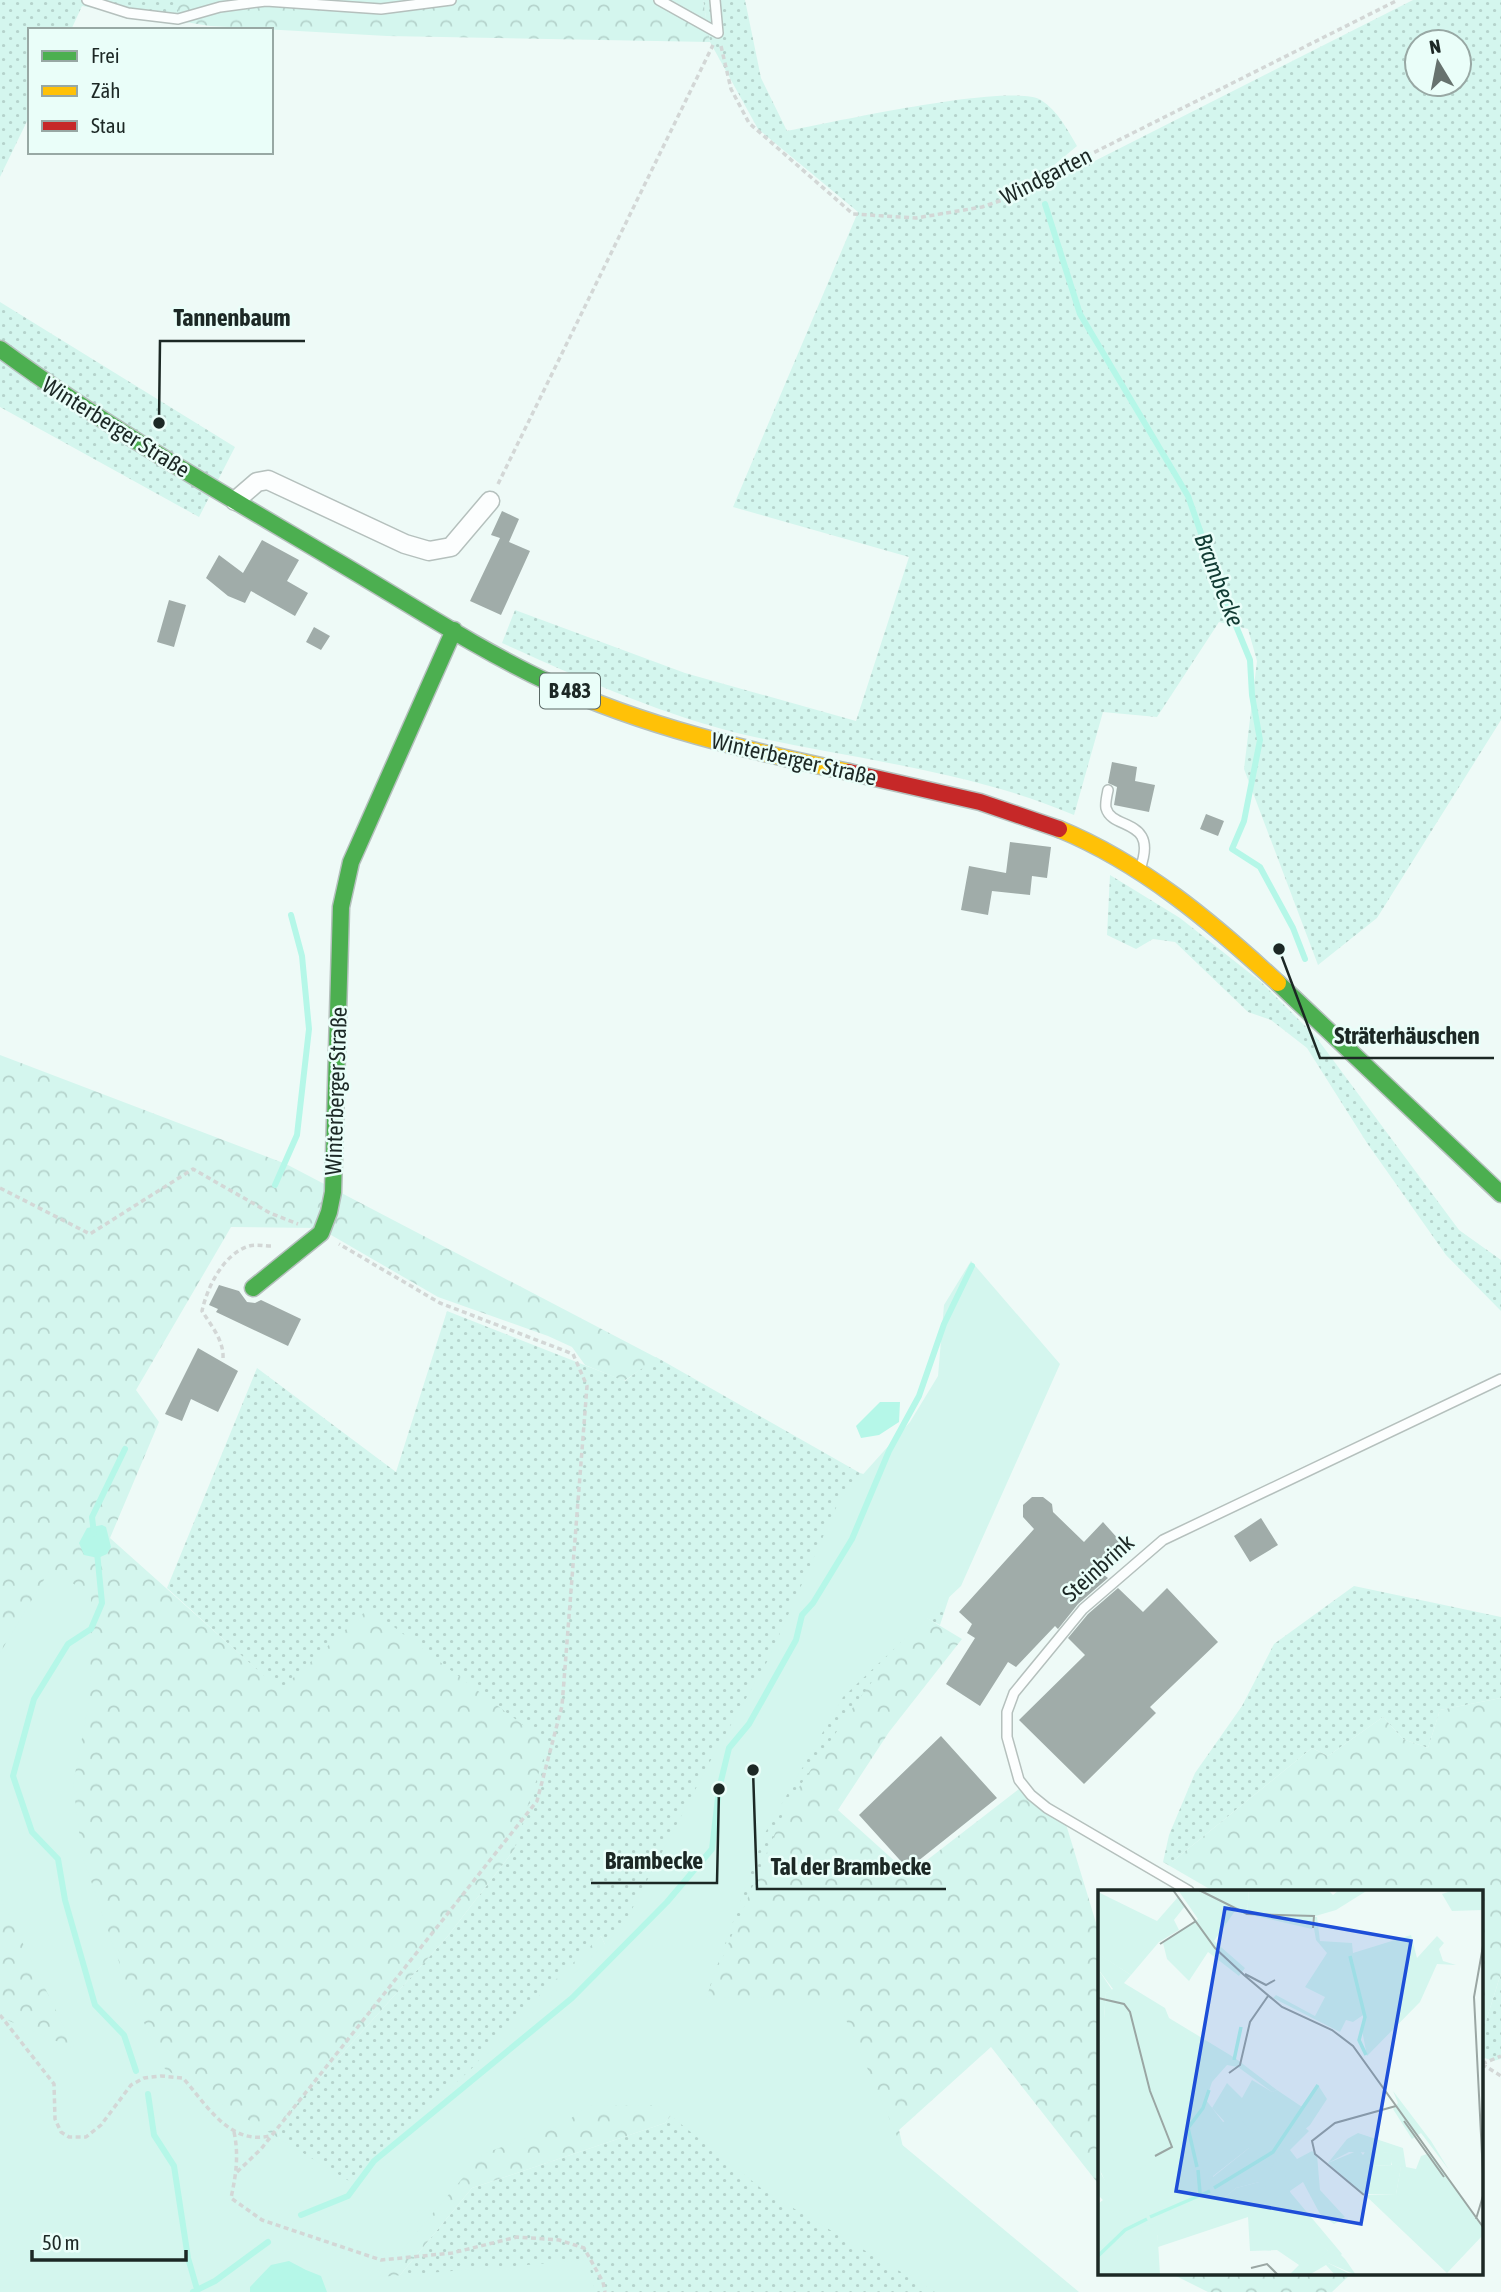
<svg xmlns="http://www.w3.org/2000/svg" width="1501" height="2292" font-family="'Asap Condensed',sans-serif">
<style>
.grass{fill:url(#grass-dots);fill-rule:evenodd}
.forest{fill:url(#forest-crowns)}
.green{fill:#d4f6ee}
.water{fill:#b5f7e8}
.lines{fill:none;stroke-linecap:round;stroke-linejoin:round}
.stream{stroke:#b5f7e8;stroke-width:6}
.building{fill:#a0aca9}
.lane-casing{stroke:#b5c0bd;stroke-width:12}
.street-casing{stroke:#b5c0bd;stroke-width:21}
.fast-casing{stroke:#b5c0bd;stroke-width:19}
.slow-casing{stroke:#b5c0bd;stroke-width:19}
.jam-casing{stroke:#b5c0bd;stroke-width:19}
.path{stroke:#d3d7d6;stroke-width:3.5;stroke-dasharray:5 3.5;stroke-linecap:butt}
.lane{stroke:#fcfefe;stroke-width:9}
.street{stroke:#fcfefe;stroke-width:18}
.fast{stroke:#4caf50;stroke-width:16}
.slow{stroke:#ffc107;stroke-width:16}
.jam{stroke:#c62828;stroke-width:16}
.labels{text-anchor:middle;stroke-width:5;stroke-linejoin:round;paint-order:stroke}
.shield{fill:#eafef9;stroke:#5a6865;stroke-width:2}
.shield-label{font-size:21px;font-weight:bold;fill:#1c2825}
.street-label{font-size:23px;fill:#1c2825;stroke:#eafef9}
.water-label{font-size:24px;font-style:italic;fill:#113b33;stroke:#eafef9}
.inset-river{fill:none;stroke:#b5f7e8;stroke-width:3.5}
.inset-road{fill:none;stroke:#9aa6a3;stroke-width:2}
.view{fill:#1d4ed8;fill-opacity:0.15;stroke:#1d4ed8;stroke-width:3.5}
.inset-edge{fill:none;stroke:#1c2825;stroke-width:3.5}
.leader{fill:none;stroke:#1c2825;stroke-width:2.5}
.callout-dot{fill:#1c2825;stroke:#eafef9;stroke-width:2.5}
.callout-label{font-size:24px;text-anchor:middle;font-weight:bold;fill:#1c2825;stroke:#eafef9;stroke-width:5;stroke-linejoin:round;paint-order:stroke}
</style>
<defs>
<pattern id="grass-dots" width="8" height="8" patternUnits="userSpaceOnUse" patternTransform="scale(1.75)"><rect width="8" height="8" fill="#d4f6ee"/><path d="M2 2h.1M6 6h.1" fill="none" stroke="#b5d3cc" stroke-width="1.8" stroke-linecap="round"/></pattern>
<pattern id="forest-crowns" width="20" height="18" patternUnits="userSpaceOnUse" patternTransform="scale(1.75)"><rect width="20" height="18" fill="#d4f6ee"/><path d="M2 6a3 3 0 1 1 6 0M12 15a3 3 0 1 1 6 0" fill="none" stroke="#b5d3cc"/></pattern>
</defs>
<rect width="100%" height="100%" fill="#eefaf7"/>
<path class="grass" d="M0,0h179l3,22 -100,-16 -11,24h-41v85l-30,62z
M703,0h42l16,78 26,53c42,-8 224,-49 254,-31 17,11 26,29 36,46l-30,25 14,7 352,-178h88v720l-124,198 -59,47 -74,-196 13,-108 -9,-32 -29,-7 -62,95 -54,-5 -29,103c-103,-44 -216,-55 -324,-79 -86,-20 -168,-57 -248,-93l13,-33 170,63 171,48 53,-164 -176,-50 125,-295 -100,-83 -48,-87zM1417,42h42v42h-42z
M0,302l235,145 -36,70 -199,-110z
M1110,875l70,43 81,64 55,55 143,193 42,30v51l-55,-56 -79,-112 -60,-95 -36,-28 -23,-8 -73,-70 -22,-3 -17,10 -29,-14z
M447,1311l178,70 31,-24 204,116 119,34 -39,118 -18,-9 -216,382 -37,87 -68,-149 -179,204 -125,88 -20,-102 170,-189 67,-87 -234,-159 -113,-103 90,-220 139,104z
M1354,1586l147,31v81l-61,12 -12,38 -25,-9 -20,-22 -55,39 -16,-8 -140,114h-9l6,-27 26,-62 47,-67 32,-62z
M1501,1973v86l-8,2 -11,-4v-23z
M700,2079l312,213h-626l86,-104 193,-65z"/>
<path class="forest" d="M177,0h526l7,42 -323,-6 -177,-10 -31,-5z
M0,1055l286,109 371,194 -33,23 -39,-16 -13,-18 -24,-11 -110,-39 -119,-69 -88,-1 -95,163 23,32 -49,116 170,152 89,-82 179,136 -34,106 -67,87 -170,189 21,102 124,-88 72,-101 107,-103 68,148 118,-279 69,-102 66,-88 40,24 -73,93 -51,78 71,64 110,-85 43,22 38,125v250l-109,-139 -92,83 27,116 -226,-167 -35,44 -193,65 -86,104 -386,-46z
M1501,1698v275l-19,61v-143h-269l-50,-29h9l140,-114 16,8 55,-39 20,22 25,9 12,-38z
M1170,2273h182l-20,19h-124z"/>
<path class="green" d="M971,1261l89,103 -99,222 -118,111 -78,136 -59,164 131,2 63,144 179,149h-144l-169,-100 -109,-87 -68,1 -28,19 -78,29 -104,123 209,-17 7,32h-595v-275l75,32 -75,-152v-244l51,-85 40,28 -1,101 -17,87 9,71 45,130 38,84 184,112 217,-199 57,-56 90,-170 55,-96 71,-159 71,-79 28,-46 6,-71z"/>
<path class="water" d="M880,1402h20l-1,20 -20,13 -18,3 -5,-12z
M102,1525l4,2 5,20 -4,7 -9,4 -14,-3 -5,-12 8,-15z
M289,2261l17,9 15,6 6,16h-77v-5l21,-22z"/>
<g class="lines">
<path class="stream" d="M1045,204l35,110 108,182 30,86 32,78 2,35 8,45 -16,81 -12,28 28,18 33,61 12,31
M275,1185l22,-50 12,-106 -7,-73 -11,-41
M94,1534l-2,-17 33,-68
M97,1552l5,51 -11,26 -23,15 -34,55 -21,77 19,56 26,27 7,41 30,105 29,30 12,36
M148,2094l6,41 20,31 14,92 9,31
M301,2215l47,-19 26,-35 198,-163 95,-96 45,-53 7,-60 10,-41 20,-24 47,-84 6,-25 11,-12 39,-64 37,-88 30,-55 25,-72 28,-58
M193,2292l22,-11 53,-39"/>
</g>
<path class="building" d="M502,511l17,8 -10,23 21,9 -29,64 -31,-14 30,-63 -9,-3z
M262,540l37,20 -12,21 21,12 -13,23 -44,-25 -6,12 -17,-7 -22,-18 13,-23 24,18z
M169,600l17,5 -12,42 -17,-5z
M314,627l16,9 -9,14 -15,-8z
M1112,762l25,5 -2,14 20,4 -6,27 -35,-7 3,-18 -9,-4z
M1206,814l18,7 -6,15 -18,-7z
M1010,842l41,5 -4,31 -15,-2 -2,19 -38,-4 -4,24 -27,-5 8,-44 37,7z
M219,1285l20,6 8,11 8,1 6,-3 40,19 -13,27 -72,-34 2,-3 -9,-4z
M198,1348l40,23 -20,41 -27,-13 -9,22 -17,-7z
M1032,1497h11l9,7 1,8 31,30 19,-20 26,29 -25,24 4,3 -30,26 -20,25 -3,-3 -39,41 -8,-5 -28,44 -34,-22 29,-46 -8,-5 5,-9 -13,-12 75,-83 -11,-12v-12z
M1261,1518l17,27 -28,17 -16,-26z
M1118,1588l25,24 24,-24 51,54 -68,65 6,6 -72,71 -65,-64 66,-65 -17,-17 20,-24z
M941,1736l56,62 -89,71 -49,-54z"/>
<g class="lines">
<g class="lane-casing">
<path id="lane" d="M87,0l41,13 50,6 42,-12 46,-6 115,8 70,-9
M659,0l59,33
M715,0l3,33
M1108,790c-1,5 -3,13 -2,18 6,23 53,9 34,61
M1189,1891l-142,-83 -16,-13 -12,-15 -12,-43v-25l7,-19 69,-84 80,-69 338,-161"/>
</g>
<g class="street-casing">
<path id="street" d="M235,501l22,-19 11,-2 137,64 24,7 22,-4 39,-46"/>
</g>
<g class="fast-casing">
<path id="fast" d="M0,349c106,78 220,143 333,210 72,42 142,89 217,124
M1278,983l223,211
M253,1288l68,-55 8,-21 4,-20 8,-285 10,-45 103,-232"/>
</g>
<g class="slow-casing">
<path id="slow" d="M550,683c96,44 196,67 299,89
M1059,829c83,34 154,94 219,154"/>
</g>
<g class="jam-casing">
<path id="jam" d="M849,772l131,30 79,27"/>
</g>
<path class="path" d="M721,46l10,43 18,34 104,91 63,4 66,-11 29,-10 60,-33 327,-164
M498,484l215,-439
M0,1188l90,46 103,-65 77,44 28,11
M223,1358c1,-17 -12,-33 -21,-47 5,-23 21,-57 47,-65 7,-2 14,0 22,0
M0,2015l54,69 1,35 6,13 8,5h17l15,-12 30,-40 13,-7 17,-2 22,2c23,26 46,67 86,58
M1482,2064l19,12
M1482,2064l19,-8
M234,2132c5,23 2,43 -3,66l31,22 119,40 71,-7 65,-16 42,3 25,8 19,34 2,10
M237,2172l24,-23 276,-348 25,-95 25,-320 -14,-32 -133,-51 -101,-59"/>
<use href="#lane" class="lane"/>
<use href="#street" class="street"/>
<use href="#fast" class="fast"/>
<use href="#slow" class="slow"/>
<use href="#jam" class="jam"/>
</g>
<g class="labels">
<rect class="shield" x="540" y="673.5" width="60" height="35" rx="5"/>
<g class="shield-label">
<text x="570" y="698">B 483</text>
</g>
<g class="street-label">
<text transform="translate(1046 176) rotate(-27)" y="8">Windgarten</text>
<text transform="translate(116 427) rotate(32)" y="8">Winterberger Straße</text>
<text transform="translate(794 759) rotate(13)" y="8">Winterberger Straße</text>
<text transform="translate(336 1091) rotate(-88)" y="8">Winterberger Straße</text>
<text transform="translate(1098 1568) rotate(-42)" y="8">Steinbrink</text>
</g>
<g class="water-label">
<text transform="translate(1219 580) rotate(69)" y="8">Brambecke</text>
</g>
</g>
<g transform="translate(1098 1890)">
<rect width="385" height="385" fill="#eefaf7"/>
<path d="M80,0h71l-2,25 -12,-4 -21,30 31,27 -6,8 -31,-24 -19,29 -22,-22 -4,-16 35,-24zM356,0h28l1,20 -31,1 -10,-17zM0,2l59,29 21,-24 7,9 -11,14 5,10 -20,12 -28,33 -33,-21zM214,27h5l3,24 32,2 1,10 58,-18 6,23 20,-22 7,7 -5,6 4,12 13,4 -19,-1 -17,38 -53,54 -5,-26 4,-17 -13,9 -7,-2 -6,12 -67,-34 3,-3 39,21 10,-19 -20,-10 22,-34 -11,-13zM0,79l14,21 -6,3 -2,24 10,8 -16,23zM154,190l20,12 5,-2 37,25 -51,65 -5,-19 -44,29 -1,-13 36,-29 -37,-40 15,-25 15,15zM295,201l38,50 18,29 -28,-37 -9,6 -19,-30 5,-6zM260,243l45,15 3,19h-5l-5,27h-33l10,-28 19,-1 -2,-12 -41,-1 -21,11 19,-24zM0,259l3,25 12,19 36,5 -51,26v-20l5,-4 -5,-5zM169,290l62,72 -1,11 24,12h-17l-9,-10 -17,10h-20l10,-10 -22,-15 -27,1 -2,-34 -90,30 -1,-22 39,-3 40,-34z" fill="#d4f6ee"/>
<path d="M151,0h79l5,5 6,-5h29l-32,20 -24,7v12l-65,-15zM1,64l32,21 -7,8 41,25 4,10 66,40 42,32 -5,2 -34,-25 -11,-2 -15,17 -6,18 17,22 13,-7 19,20 -6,13 -36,28 1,13 43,-29 5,19 42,-52 5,4 -19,19 7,9 15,-8 5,4 3,35 25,27 -11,7 -14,-10 -17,-32 -13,9 1,14 -24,-25 -31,8 -40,34 -39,3 3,50h-62v-51l28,-20 -13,-11 -4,3 -11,-48v-100l15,-23 -9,-7 2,-25 7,-4 -15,-20zM261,260l4,5 3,-5 24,3 3,4 -2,8 -18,1 -10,28 -35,-31zM332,263l53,75v7l-36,38 -82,-78 31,-1 5,-28 15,3 5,-13zM220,342l27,27 11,16 -28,-12 -6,-6 6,-6 -11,-13z" fill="#d4f6ee"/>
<path d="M220,195l9,14 -17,26 -30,26 -11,19 16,3 5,19 52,62 -6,5 -75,-77 -9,-1 -14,3 -15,13 26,3v12l-96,24 2,-12 -11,2 -19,43 4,6h-31v-35l24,-18 -19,-21 9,-5 -14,-30v-54l16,50 16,2 -11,15 4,7 8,-12 40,-24 19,12 -5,-36 13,-23 4,4 -7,32 6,28 20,18 39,-26z" fill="#d4f6ee"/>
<path class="inset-river" d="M252,66l15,61 -6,23 7,15M136,170l7,-33M99,277l-9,-39 15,-20 6,-18M100,280l2,23M116,298l59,-36 45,-67M52,327l60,-26M0,366l27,-26 22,-11"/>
<path class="inset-road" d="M75,0l42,58 29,27 38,32 50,23 21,16 130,181M101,0l48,24 67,2 -1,12M62,54l36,-23M385,56l-9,51 9,177M147,84l21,11 9,-5M0,108l26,6 6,8 20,79 22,56 -17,9M131,183l11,-8 10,-43 18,-26M306,231l40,56M266,305l-49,-41 -3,-13 23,-18 61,-17M378,329l7,-23M153,378l16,-4 11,11"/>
<path class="view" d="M127,18l186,33 -50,283 -185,-33z"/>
<rect width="385" height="385" class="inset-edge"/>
</g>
<path class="leader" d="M159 423L160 341H305M1279 949L1320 1058H1494M719 1789L717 1883H591M753 1770L757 1889H946"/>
<g class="callout-dot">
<circle cx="159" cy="423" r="7"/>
<circle cx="1279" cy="949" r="7"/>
<circle cx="719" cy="1789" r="7"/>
<circle cx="753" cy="1770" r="7"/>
</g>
<g class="callout-label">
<text x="232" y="326">Tannenbaum</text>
<text x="1407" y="1044">Sträterhäuschen</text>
<text x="654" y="1869">Brambecke</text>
<text x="851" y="1875">Tal der Brambecke</text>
</g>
<rect x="28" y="28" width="245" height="126" fill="#eafef9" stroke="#98a8a4" stroke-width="2"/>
<rect x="42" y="51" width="35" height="10" fill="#4caf50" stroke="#98a8a4" stroke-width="2"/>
<text x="91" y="63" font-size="21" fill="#1c2825">Frei</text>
<rect x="42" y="86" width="35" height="10" fill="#ffc107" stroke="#98a8a4" stroke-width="2"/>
<text x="91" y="98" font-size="21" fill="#1c2825">Zäh</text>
<rect x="42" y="121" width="35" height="10" fill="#c62828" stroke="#98a8a4" stroke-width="2"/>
<text x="91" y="133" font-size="21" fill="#1c2825">Stau</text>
<g transform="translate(1438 63) rotate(350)"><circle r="33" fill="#eafef9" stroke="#98a8a4" stroke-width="2"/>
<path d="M0-5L12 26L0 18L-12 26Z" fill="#66726e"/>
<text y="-10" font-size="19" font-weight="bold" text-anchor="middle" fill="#1c2825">N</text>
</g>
<path d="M32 2250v10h154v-10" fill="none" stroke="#1c2825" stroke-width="3.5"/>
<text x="42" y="2250" font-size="21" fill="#1c2825" stroke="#eafef9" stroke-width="5" paint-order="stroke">50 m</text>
</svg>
